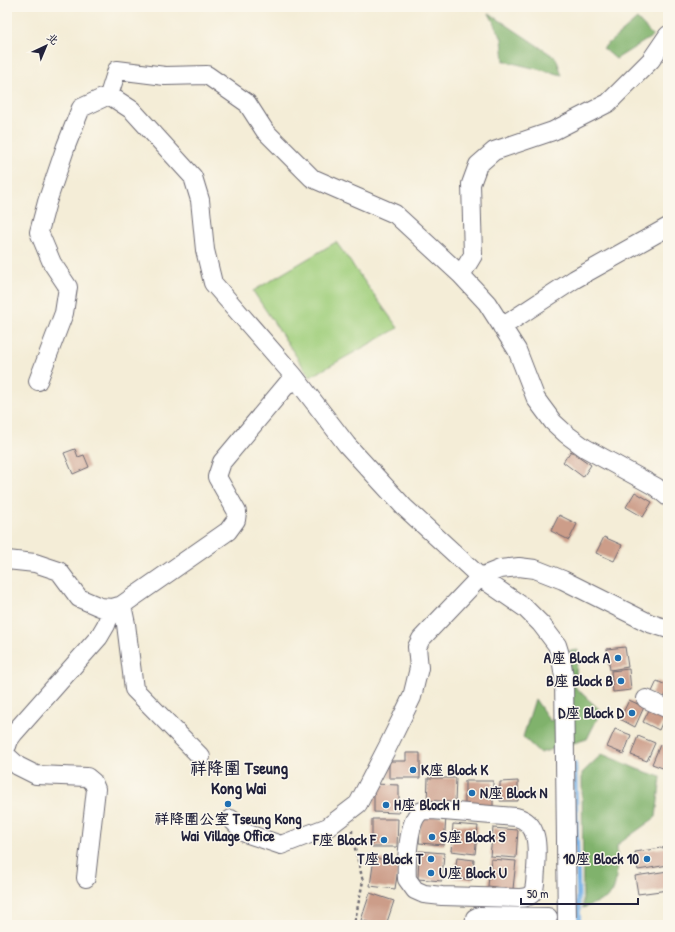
<svg xmlns="http://www.w3.org/2000/svg" width="675" height="932" font-family="'Patrick Hand','LXGW WenKai TC',sans-serif">
<style>
.green{fill:#a1cf7d;stroke:#62785c}
.forest{fill:#80b26c;stroke:#516a54}
.lines{fill:none;stroke-linecap:round;stroke-linejoin:round}
.stream{stroke:#77b2e8;stroke-width:4.5}
.building{fill:#cc9d89}
.minor-casing{stroke:#6c6972;stroke-width:20}
.path{stroke:#6c6972;stroke-width:2.5;stroke-dasharray:3 3;stroke-linecap:butt}
.minor{stroke:#fff;stroke-width:18}
.poi-dot{fill:#1f6fb2;stroke:#fbf7ec;stroke-width:1.5}
.labels{text-anchor:middle;stroke-width:3;stroke-linejoin:round;paint-order:stroke}
.poi-label{font-size:15px;font-weight:bold;fill:#22223b;stroke:#fbf7ec;text-anchor:end}
.quarter-label{font-size:17px;font-weight:bold;fill:#22223b;stroke:#fbf7ec}
</style>
<rect width="100%" height="100%" fill="#fbf7ec"/>
<filter id="ink" filterUnits="userSpaceOnUse"><feTurbulence type="fractalNoise" baseFrequency=".025" numOctaves="2"/><feDisplacementMap in="SourceGraphic" scale="8" xChannelSelector="R" yChannelSelector="G"/><feConvolveMatrix kernelMatrix="1 2 1 2 8 2 1 2 1" color-interpolation-filters="sRGB"/></filter>
<filter id="wash" filterUnits="userSpaceOnUse"><feTurbulence type="fractalNoise" baseFrequency=".012" numOctaves="4" result="noise"/><feDisplacementMap in="SourceGraphic" scale="16" xChannelSelector="R" yChannelSelector="G"/><feGaussianBlur stdDeviation="0.9" result="paint"/><feColorMatrix in="noise" values="0 0 0 0 0 0 0 0 0 0 0 0 0 0 0 0 0 1.4 0 .05"/><feComposite in="paint" operator="in"/></filter>
<g filter="url(#wash)">
<rect width="100%" height="100%" fill="#f4edd7"/>
<path class="green" d="M336,242l62,86 -88,49 -57,-86z"/>
<path class="forest" d="M489,13l67,45 6,17 -58,-14 -2,-22z
M637,19l16,17 -37,23 -13,-11z
M578,650l-3,37 26,24 -14,28 -47,14 -17,-16 12,-38 15,22 21,-12 -2,-58z
M602,754l35,15 24,8 -5,40 -39,28c0,11 1,41 -6,49 -5,6 -21,11 -28,14l-1,-135z"/>
<g class="lines">
<path class="stream" d="M575,764l4,161"/>
</g>
<g id="blocks">
<path class="building" d="M75,449l3,8 6,-2 5,12 -16,7 -9,-21z
M571,451l20,14 -8,12 -20,-15z
M635,492l17,10 -9,15 -17,-10z
M559,515l18,9 -8,16 -18,-9z
M604,537l18,8 -8,16 -18,-8z
M625,647l3,20 -18,3 -3,-21z
M629,669l2,21 -18,2 -2,-21z
M657,681l11,5v9l-2,-1 -3,6 -12,-6z
M629,700l15,7 -9,20 -15,-8z
M650,708l18,9v9l-6,-3 -3,7 -16,-8z
M615,729l16,6 -7,19 -17,-7z
M638,736l17,7 -8,18 -16,-6z
M660,745l8,3v22l-16,-6z
M406,753h14v25h-31v-17h17z
M428,778h28l-1,25h-28z
M465,781h28v25h-28z
M518,781v20h-18v-19z
M374,784l25,1v28l-25,-1z
M421,815l25,2 -2,28 -25,-2z
M372,819h26l-1,28h-25z
M453,824l25,2 -3,28 -24,-3z
M493,828l25,2 -2,28 -26,-2z
M668,847v18l-30,5 -3,-18z
M419,851l25,2 -2,28 -24,-2z
M374,858l25,4 -4,27 -25,-3z
M457,858l17,2 -2,20 -18,-2z
M491,859l25,2 -3,28 -25,-3z
M668,871v19l-30,4 -3,-18z
M370,893l24,8 -8,24h-8l-17,-5z"/>
</g>
</g>
<g filter="url(#ink)">
<use href="#blocks" fill-opacity="0" stroke="#6c6972" stroke-width="1"/>
<g class="lines">
<g class="minor-casing">
<path id="minor" d="M109,95l23,15 61,67 7,23 5,50 8,33 81,93 53,69 57,62 76,70 45,31 16,16 16,21 4,13 3,19 3,248
M461,275l12,-20 -2,-71 7,-19 16,-14 59,-20 55,-28 43,-43 17,-25
M502,327l73,-48 93,-52
M38,381l26,-68 4,-26 -16,-24 -13,-31 8,-30 19,-56 15,-38 28,-13 8,-25 48,6 42,-1 40,28 18,28 47,47 83,36 66,61 26,28 30,47 19,49 17,23 13,12 19,14 71,39 12,10
M7,560l28,3 24,8 20,27 21,9 12,1 10,-3 106,-74 8,-11 1,-8 -20,-35 5,-15 72,-86
M122,605l4,19 8,65 67,68
M646,699l22,10
M7,746l2,-6 5,-7 85,-96 7,-12 6,-17
M7,756l11,10 18,9 51,2 6,5 3,7 -10,89
M432,810l84,7c25,6 21,34 20,53 -1,7 0,16 -3,22 -3,5 -8,6 -14,6l-77,-2 -18,-2 -9,-4 -8,-11c-1,-15 1,-58 13,-67 3,-2 8,-2 12,-2z
M231,819l14,14 36,12 47,-18 30,-23 30,-58 24,-49 7,-29 -2,-21 4,-8 59,-62 20,-8 19,-2 16,2 28,11 86,43 19,6
M474,925l1,-7 4,-2 69,1"/>
</g>
<path class="path" d="M352,830v6l11,45 -9,44"/>
<use href="#minor" class="minor"/>
</g>
</g>
<g class="poi-dot">
<circle cx="618" cy="658" r="4"/>
<circle cx="621" cy="681" r="4"/>
<circle cx="632" cy="713" r="4"/>
<circle cx="413" cy="770" r="4"/>
<circle cx="472" cy="793" r="4"/>
<circle cx="228" cy="804" r="4"/>
<circle cx="386" cy="805" r="4"/>
<circle cx="432" cy="837" r="4"/>
<circle cx="384" cy="840" r="4"/>
<circle cx="431" cy="859" r="4"/>
<circle cx="647" cy="859" r="4"/>
<circle cx="431" cy="873" r="4"/>
</g>
<g class="labels">
<g class="poi-label">
<text x="610" y="663">A座 Block A</text>
<text x="613" y="686">B座 Block B</text>
<text x="624" y="718">D座 Block D</text>
<text x="421" y="775" text-anchor="start">K座 Block K</text>
<text x="480" y="798" text-anchor="start">N座 Block N</text>
<text x="394" y="810" text-anchor="start">H座 Block H</text>
<text x="228" y="824" text-anchor="middle">祥降圍公室 Tseung Kong<tspan x="228" dy="17">Wai Village Office</tspan></text>
<text x="440" y="842" text-anchor="start">S座 Block S</text>
<text x="376" y="845">F座 Block F</text>
<text x="423" y="864">T座 Block T</text>
<text x="639" y="864">10座 Block 10</text>
<text x="439" y="878" text-anchor="start">U座 Block U</text>
</g>
<g class="quarter-label">
<text x="239" y="774">祥降圍 Tseung<tspan x="239" dy="20">Kong Wai</tspan></text>
</g>
</g>
<rect width="675" height="932" fill="none" stroke="#fbf7ec" stroke-width="24"/>
<g transform="translate(46 46) rotate(44)" stroke="#fbf7ec" stroke-width="3" paint-order="stroke">
<path d="M0-3L7 15L0 10L-7 15Z" fill="#22223b"/>
<text y="-6" font-size="11" font-weight="bold" text-anchor="middle" fill="#22223b">北</text>
</g>
<path d="M521 898v6h117v-6" fill="none" stroke="#22223b" stroke-width="2"/>
<text x="527" y="898" font-size="12" fill="#22223b" stroke="#fbf7ec" stroke-width="3" paint-order="stroke">50 m</text>
</svg>
